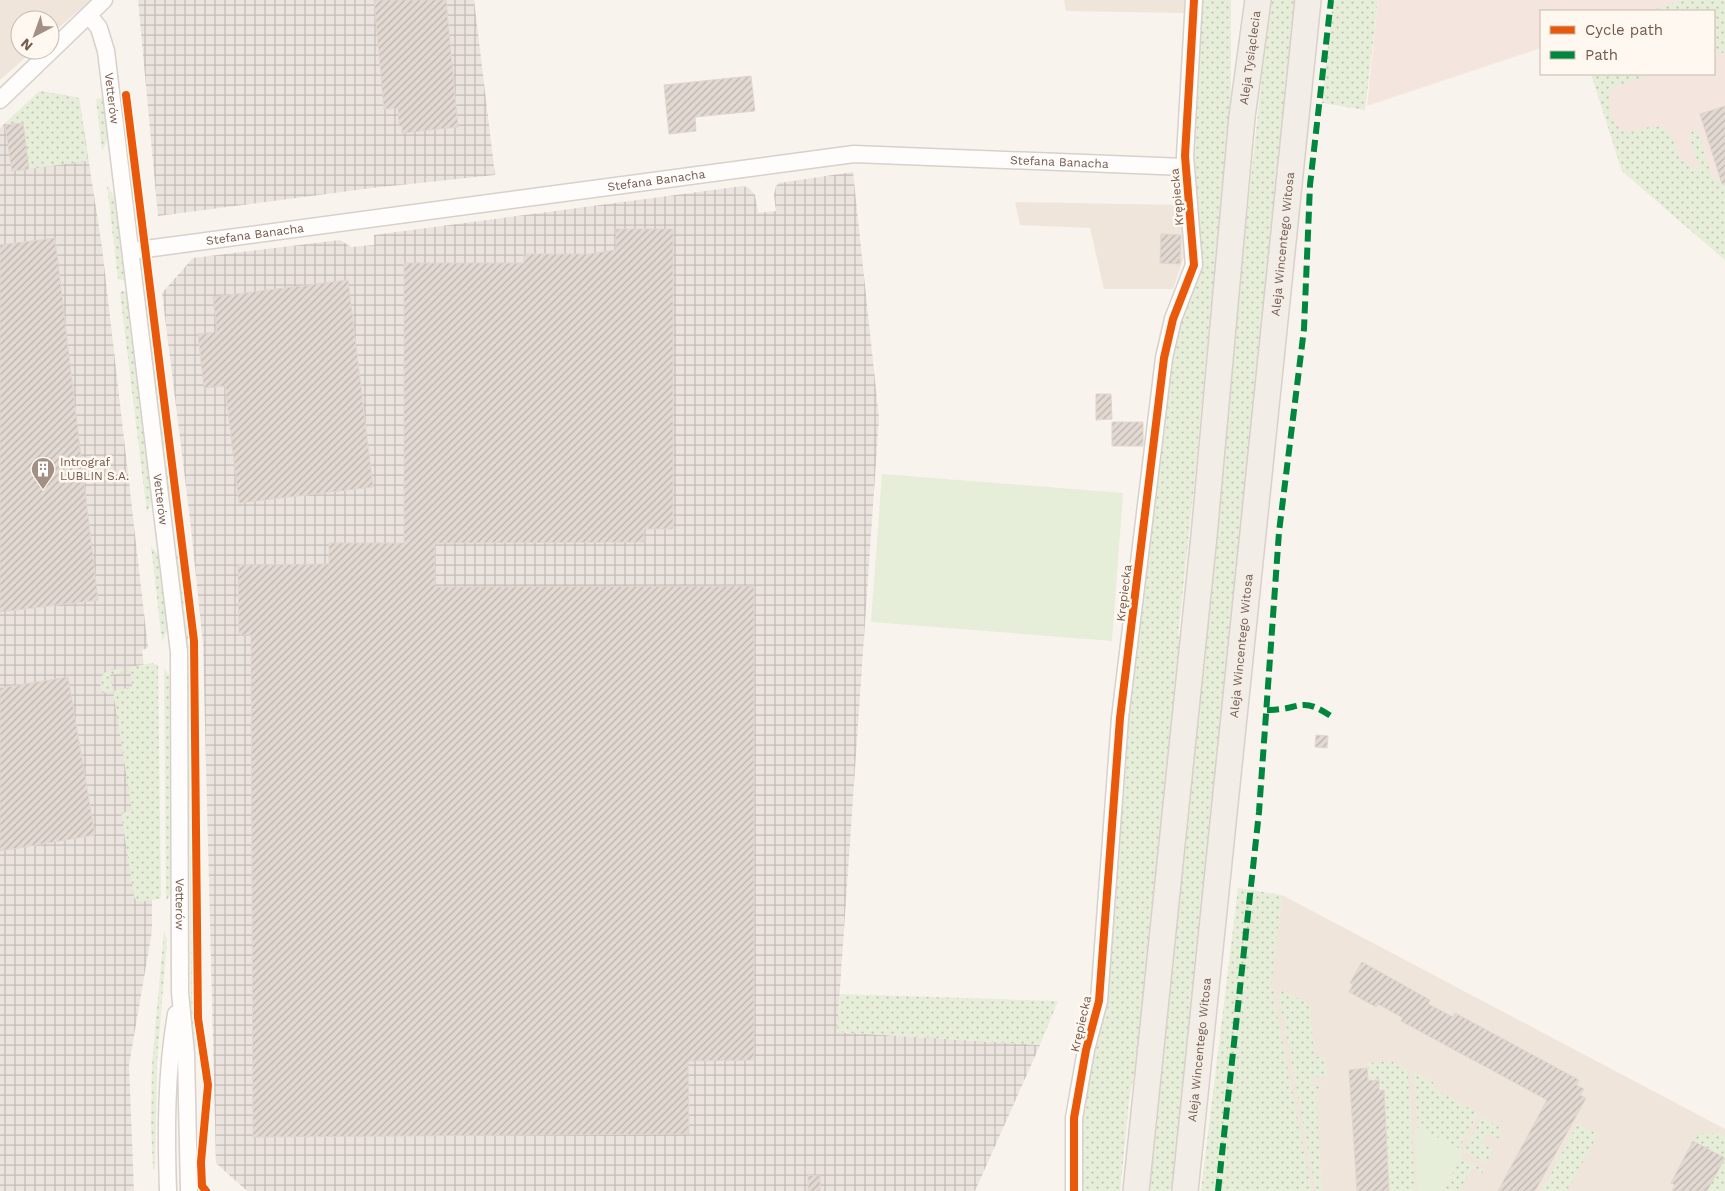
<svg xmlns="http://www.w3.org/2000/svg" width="1725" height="1191" font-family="'Work Sans',sans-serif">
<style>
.residential{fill:#f0e5db}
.commercial{fill:#f5e5df}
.industrial{fill:url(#industrial-grid)}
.grass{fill:url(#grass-dots)}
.park{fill:#e6eed9}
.building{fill:url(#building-hatch);stroke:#e1d6cf}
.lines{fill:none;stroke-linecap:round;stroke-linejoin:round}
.street-casing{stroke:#d7d0cb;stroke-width:19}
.primary-casing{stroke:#d9d0cb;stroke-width:28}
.street{stroke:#fefdfc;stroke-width:16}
.primary{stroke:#f2ede7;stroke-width:25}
.quiet{stroke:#00873e;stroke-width:6;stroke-dasharray:12 6;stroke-linecap:butt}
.cycleway-casing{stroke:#fef8f0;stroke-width:11}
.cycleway{stroke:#e8590c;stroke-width:8}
.labels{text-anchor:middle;stroke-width:5;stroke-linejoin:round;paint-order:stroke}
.street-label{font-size:12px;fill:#755a4d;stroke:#fef8f0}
.poi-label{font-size:12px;fill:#755a4d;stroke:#fef8f0;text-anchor:start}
</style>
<defs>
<pattern id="industrial-grid" width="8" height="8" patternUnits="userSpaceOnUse" patternTransform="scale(1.25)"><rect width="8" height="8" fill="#eae3de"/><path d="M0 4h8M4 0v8" fill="none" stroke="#c2bbb6"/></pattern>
<pattern id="grass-dots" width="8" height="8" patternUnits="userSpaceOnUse" patternTransform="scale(1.25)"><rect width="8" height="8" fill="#e6eed9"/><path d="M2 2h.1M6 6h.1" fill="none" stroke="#bfc4b2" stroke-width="1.8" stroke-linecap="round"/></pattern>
<pattern id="building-hatch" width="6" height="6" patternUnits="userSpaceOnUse" patternTransform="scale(1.25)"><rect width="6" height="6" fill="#e2d9d2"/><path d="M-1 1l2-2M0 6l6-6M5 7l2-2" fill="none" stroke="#bcb3ad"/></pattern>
</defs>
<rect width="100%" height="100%" fill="#f8f3ed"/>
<path class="residential" d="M0,0h91l-41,35v-15h-30v30h14l-34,30z
M1064,0h121l-1,13 -118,-2z
M1015,202l167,3 3,49 -12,35h-69l-14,-61 -70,-3z
M1282,895l443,234v62h-472l19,-219z"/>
<path class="commercial" d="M1378,0h347v260l-103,-89 -31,-97h123v-63h-173v37l-174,58z"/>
<path class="industrial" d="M138,0h336l21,175 -123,13 -214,28z
M40,91l39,7 23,149 46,401 -6,2 10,84v197l-23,134 5,126h-134v-1063z
M853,172l26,246 -42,614 203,13 -65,146h-728l-31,-28 -13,-519 -13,-125 -28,-226 31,-35 147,-18 11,7 23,-2v-10l369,-49 6,2 6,7 3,18 18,-2 -2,-16 2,-9 3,-3z"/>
<path class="grass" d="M1198,0h33v91l-37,396 -16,149 7,1 -44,396 -12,69 -9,89h-42l2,-66 90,-780 25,-69 -5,-107z
M1270,0h30l-124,1191h-33z
M1333,0h45l-13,110 -43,-7z
M1683,0h42v52l-11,3v-44h-64z
M1591,74h63l-40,13c-12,10 -1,42 13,46 16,-4 38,-15 46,6 3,8 4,16 9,22l18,9 -12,-37 10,-3 14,47 13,6v77l-103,-89z
M40,91l39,7 9,63 -59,8 -6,-46 -19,1z
M120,96h4l17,133 -6,-12z
M103,98c2,17 9,38 -1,53l-6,-52z
M107,186l9,13 10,82 -8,-2z
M148,289l27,224 -4,-6 -2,-12 -25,-205z
M122,291h4l26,208 -5,14 -27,-220z
M151,546l8,10 1,7 8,65 -6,14z
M179,547l11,84 2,52 4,323 4,39 -5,2 -4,-27 -3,-358 -11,-105z
M152,663l6,2 3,230 -1,4 -23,3 -3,-5 -13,-84 11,-2 -19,-120 -11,2 -2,-11 3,-9 18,-5 1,5 -12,2 3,16 19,-4 -2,-20z
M164,668l6,9 2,215 -6,9z
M1238,888l44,7 -11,93 4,2 -1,8 38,193h-111z
M164,931l3,9 -10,122 -2,107h-2l-2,-46 1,-58z
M1281,990l29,14 4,53h11l2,19 -16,2v8h10l1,3 -6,1 6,101h-6l-37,-194z
M840,994l218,7 -18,44 -203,-13z
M1391,1061l17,9 7,121h-25l-5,-101h-5l-1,-11h-10l-1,-16z
M1414,1072l19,10v6l45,25 -19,36 -41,-21z
M1482,1117l20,12 -3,10 -12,-6 -6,10 12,7 -7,13 -22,-12z
M1577,1124l21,10 -31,57h-25z
M1700,1133h17l8,2v56h-18l17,-33 -31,-17z
M1461,1158l23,12 -1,3 -11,-5 -13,23h-16z"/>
<path class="park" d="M882,474l241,19 -11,148 -241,-19z
M1415,1126l49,25 -21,40h-26z"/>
<path class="building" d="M374,0h72l12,127 -56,6v-7h-3l-1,-18 -14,1z
M751,76l4,35 -60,6 1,14 -27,3 -5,-49z
M1725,106v78h-3l-22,-70z
M23,123l6,46 -17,2 -7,-46z
M616,229h57v300h-29v13l-209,1v44l319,-1v474l-66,1 1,73 -436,3 -2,-502h-12l-1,-70 91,-1v-21h75v-280h120v-9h66l26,-4z
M1161,234l20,1 -1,29 -20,-1z
M55,238l43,362 -98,12v-367z
M348,280l25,207 -134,16 -14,-117 -21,2 -6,-54 19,-2 -4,-35z
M1096,394h15l1,25 -16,1z
M1112,422h31v24h-31z
M68,677l27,158 -95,16v-163z
M1316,735l12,1 -1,12 -12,-1z
M1362,962l68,38 -2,4 25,13 2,-4 124,67 -3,5 8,4 -4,6 6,3 -51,93h-37l49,-91 -146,-79 2,-3 -25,-14 -2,3 -27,-15 4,-7 -3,-2z
M1367,1068l1,13 11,-1v11l5,-1 5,101h-32l-8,-121z
M1693,1141l32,17 -18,33h-35l3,-6 -4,-2z
M808,1175l12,1v15h-12z"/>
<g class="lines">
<g class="street-casing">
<g id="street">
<path id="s1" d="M89,15l10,13 7,23 73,601 1,340 6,62 3,137"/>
<path d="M0,100l104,-100"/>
<path id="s2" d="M131,251l723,-97 331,13"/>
<path d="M168,1191c-2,-60 -2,-118 8,-177"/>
<path d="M1074,1191v-73l12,-68 13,-49 21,-283 44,-360 9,-39 21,-54 -9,-109 9,-156"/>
</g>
</g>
<g class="primary-casing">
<g id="primary">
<path id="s3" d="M1136,1191l68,-655 38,-419 16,-117"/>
<path id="s4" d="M1185,1191l123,-1191"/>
</g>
</g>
<use href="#street" class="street"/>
<use href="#primary" class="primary"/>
<path class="quiet" d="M1267,710c36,0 33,-16 68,9
M1218,1191l41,-379 20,-280 25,-203 6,-144 21,-185"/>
<g class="cycleway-casing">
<path id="cycleway" d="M126,95l68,546 4,377 10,67 -7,77 1,24 4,5
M1074,1191v-73l12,-68 13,-49 21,-283 44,-360 9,-39 21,-54 -9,-109 9,-156"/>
</g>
<use href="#cycleway" class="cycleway"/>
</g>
<defs>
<g id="building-pin" transform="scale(1.25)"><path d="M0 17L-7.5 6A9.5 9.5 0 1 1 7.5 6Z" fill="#a39085" stroke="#fef8f0"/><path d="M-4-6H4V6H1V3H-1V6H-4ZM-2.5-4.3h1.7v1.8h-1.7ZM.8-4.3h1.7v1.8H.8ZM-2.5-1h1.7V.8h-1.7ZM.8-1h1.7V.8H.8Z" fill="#fff"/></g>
</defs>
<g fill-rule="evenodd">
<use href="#building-pin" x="43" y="469"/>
</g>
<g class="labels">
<g class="street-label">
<text dy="4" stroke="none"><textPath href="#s3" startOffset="1139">Aleja Tysiąclecia</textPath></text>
<text dy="4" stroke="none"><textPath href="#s1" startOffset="88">Vetterów</textPath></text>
<text dy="4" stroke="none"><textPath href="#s2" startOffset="935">Stefana Banacha</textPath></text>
<text dy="4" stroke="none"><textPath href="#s2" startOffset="530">Stefana Banacha</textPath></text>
<text transform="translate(1177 197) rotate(-95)" y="4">Krępiecka</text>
<text dy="4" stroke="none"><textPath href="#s2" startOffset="125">Stefana Banacha</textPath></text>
<text dy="4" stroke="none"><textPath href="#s4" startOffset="952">Aleja Wincentego Witosa</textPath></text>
<text dy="4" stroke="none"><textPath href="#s1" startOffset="492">Vetterów</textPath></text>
<text transform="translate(1124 593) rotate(-83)" y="4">Krępiecka</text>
<text dy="4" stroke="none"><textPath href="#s4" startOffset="548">Aleja Wincentego Witosa</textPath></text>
<text dy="4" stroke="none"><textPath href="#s1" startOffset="898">Vetterów</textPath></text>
<text transform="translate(1081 1024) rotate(-77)" y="4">Krępiecka</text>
<text dy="4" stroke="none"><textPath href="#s4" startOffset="142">Aleja Wincentego Witosa</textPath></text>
</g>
<g class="poi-label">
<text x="60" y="466">Intrograf<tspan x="60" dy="14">LUBLIN S.A.</tspan></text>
</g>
</g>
<rect x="1540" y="10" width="175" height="65" fill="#fef8f0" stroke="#c7b9af"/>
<rect x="1550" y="26" width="25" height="8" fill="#e8590c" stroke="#c7b9af"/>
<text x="1585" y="35" font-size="15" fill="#755a4d">Cycle path</text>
<rect x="1550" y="51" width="25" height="8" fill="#00873e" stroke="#c7b9af"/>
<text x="1585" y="60" font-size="15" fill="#755a4d">Path</text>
<g transform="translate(35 35) rotate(221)"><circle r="24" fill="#fef8f0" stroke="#c7b9af"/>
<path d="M0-4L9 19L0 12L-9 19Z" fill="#a39085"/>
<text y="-8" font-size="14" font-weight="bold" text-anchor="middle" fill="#755a4d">N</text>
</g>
</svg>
